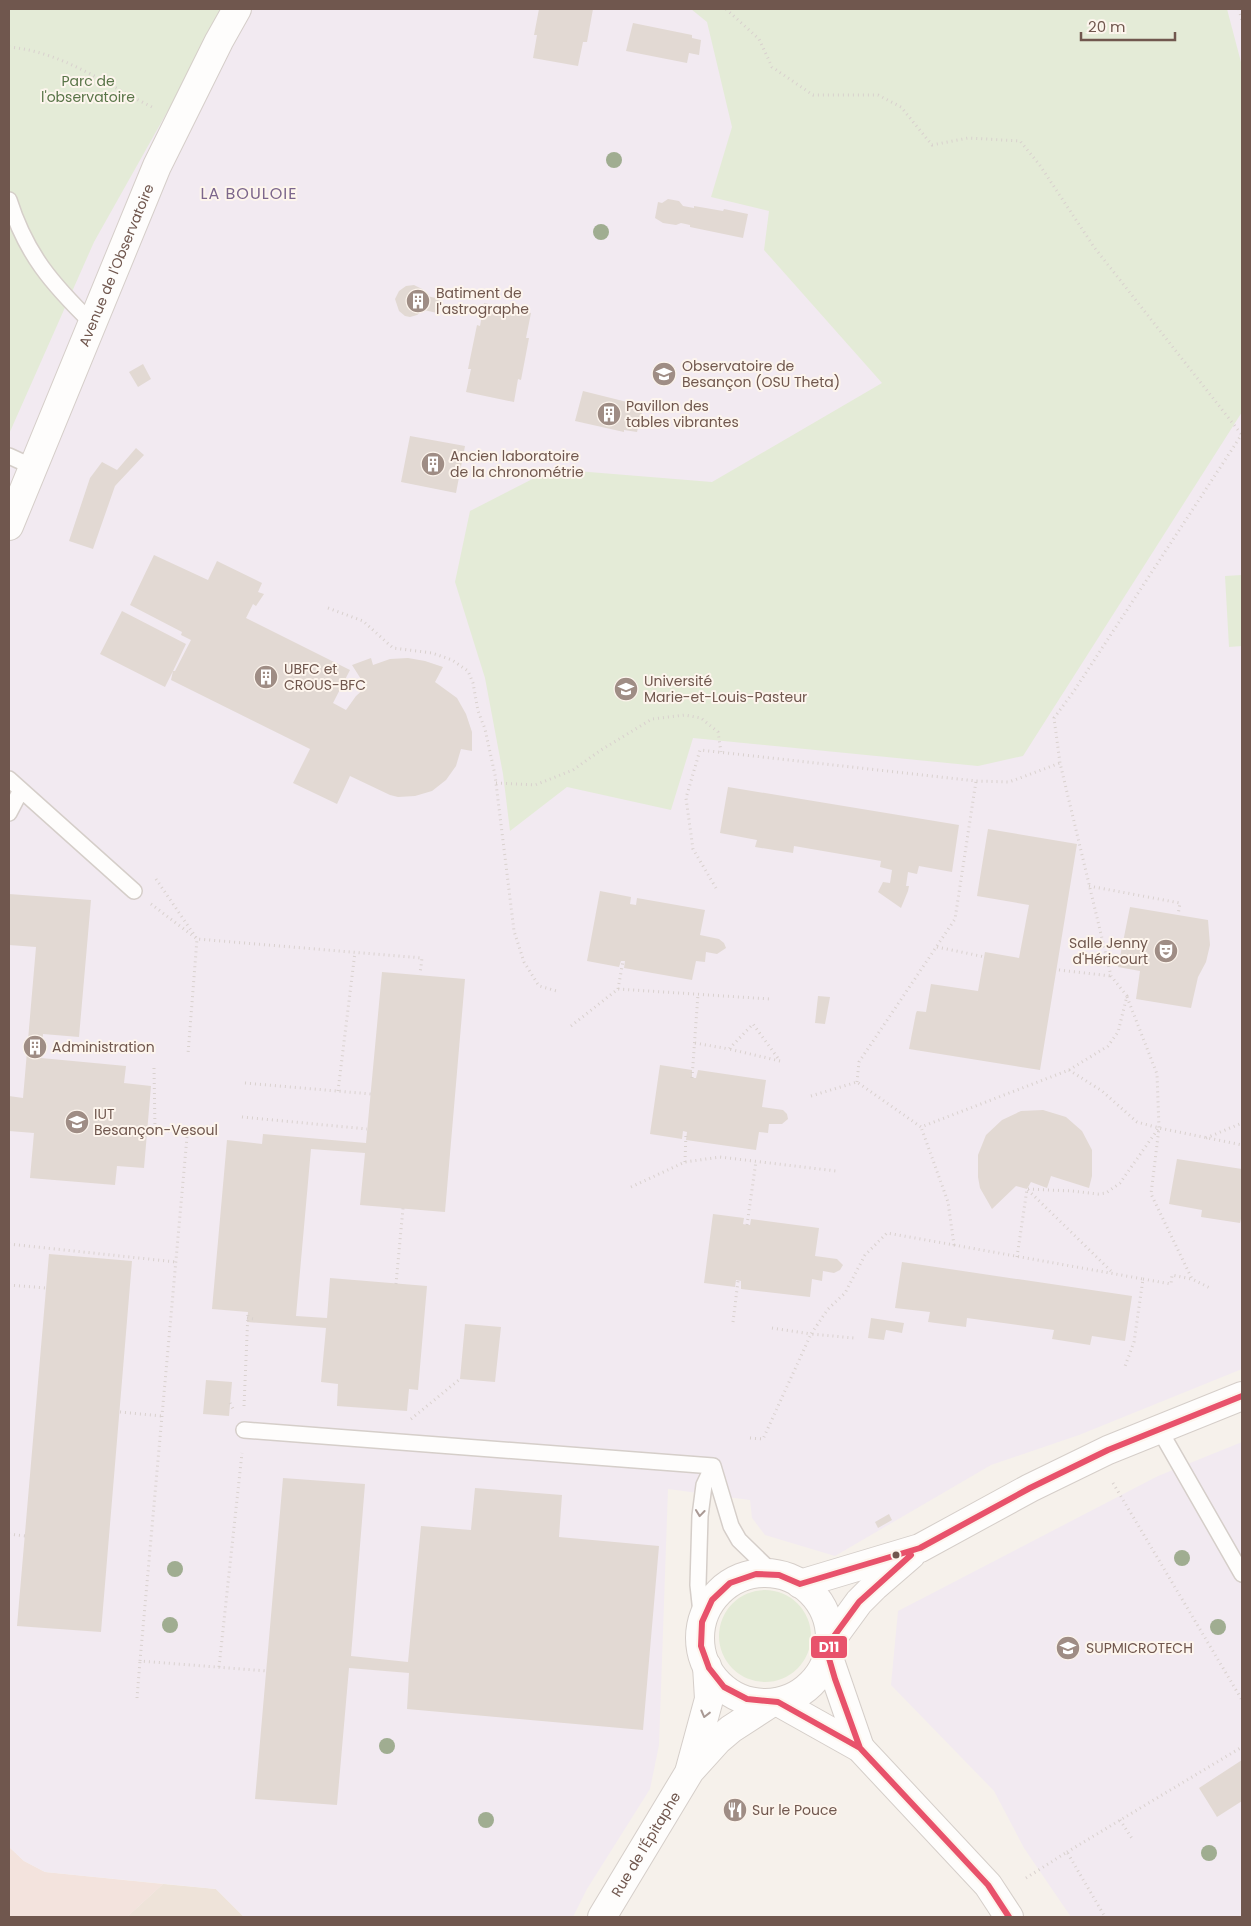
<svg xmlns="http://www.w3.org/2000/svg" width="1251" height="1926" font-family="Poppins,sans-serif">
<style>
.residential{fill:#eee3d9}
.commercial{fill:#f3e3dd}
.education{fill:#f2eaf1}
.green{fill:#e4ebd7}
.building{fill:#e2d9d3}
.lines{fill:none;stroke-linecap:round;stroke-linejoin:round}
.lane-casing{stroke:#d5cec9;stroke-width:18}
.street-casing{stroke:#d5cec9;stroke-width:30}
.path{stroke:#d9d1ce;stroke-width:3;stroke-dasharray:1 4;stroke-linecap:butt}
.lane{stroke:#fefdfc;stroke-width:15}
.street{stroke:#fefdfc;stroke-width:28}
.bus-1-casing{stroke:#fdf5ed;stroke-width:10}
.bus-1{stroke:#e8526b;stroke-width:6}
.tree{fill:#a0ad91}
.oneway{stroke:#a99994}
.bus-dot{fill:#70574e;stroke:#fdf5ed;stroke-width:2}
.labels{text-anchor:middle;stroke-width:4;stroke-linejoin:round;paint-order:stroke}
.park-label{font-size:14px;fill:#597548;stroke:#fdf5ed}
.street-label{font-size:14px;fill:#70574e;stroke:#fdf5ed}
.poi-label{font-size:14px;fill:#70574e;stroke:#fdf5ed;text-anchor:start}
.quarter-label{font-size:16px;letter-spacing:1px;fill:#7c668c;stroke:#fdf5ed}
.line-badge{stroke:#fdf5ed;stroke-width:2}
.badge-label{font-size:14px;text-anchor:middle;font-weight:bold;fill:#fff}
</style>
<rect width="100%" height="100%" fill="#f6f1eb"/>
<path class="residential" d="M163,1884l53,5 28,28h-117z"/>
<path class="commercial" d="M9,1847l15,14 21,11 118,12 -36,33h-118z"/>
<path class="education" d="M9,9h1233v1360l-163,66 -88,30 -156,91 -70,-21 -13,-17 -2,-18 -82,-11 -9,256 -9,44 -63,100 -14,28h-329l-28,-28 -171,-17 -21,-11 -15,-14z
M1242,1442v475h-171l-47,-69 -30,-57 -103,-106 7,-74 260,-135z"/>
<path class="green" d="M9,9h216l-131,233 -85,192z
M691,9h536l15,57v346l-219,344 -45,10 -285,-28 -22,72 -104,-23 -57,44 -7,-57 -18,-96 -30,-96 15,-71 82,-42 160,13 170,-99 -118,-133 5,-39 -58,-14 21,-70 -25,-105z
M1242,575v71l-13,1 -4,-71z
M719 1636a46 46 0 1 1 92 0a46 46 0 1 1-92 0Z"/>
<path class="building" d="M539,9h54l-6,33h-4l-5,24 -45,-8 4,-23h-3z
M633,23l59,12v3l9,2 -2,15 -10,-2 -2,10 -61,-12z
M668,199l11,2 4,5 11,2v-2l29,5 1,-2 24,5 -5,24 -53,-11v-2l-9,-2 -5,2 -13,-2 -8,-5 3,-16 4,1z
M414,285l8,4 5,7 13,3 -3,14 -13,-3 -7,5 -7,2 -5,-1 -6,-5 -4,-12 4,-8 7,-5z
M484,303l47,10 -5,25h3l-8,42 -3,-1 -4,23 -48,-10 5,-23h-3l9,-44 3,1z
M143,364l8,15 -13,8 -9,-15z
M583,391l48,12 -1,2 13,3 -6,24 -13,-2v2l-49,-11z
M410,436l55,10 -9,47 -55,-11z
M136,448l8,7 -29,31 -22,63 -24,-8 21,-63 12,-16 15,8z
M154,555l54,25 9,-19 45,22 -4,9 6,2 -8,12 -3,-2 -7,14 104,52 -17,33 13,7 10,-14 10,-9 -14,-22 19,-7 2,7 17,-6 18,-1 17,3 18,6 -8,15 22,16 9,16 6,18v19l-11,-2 -5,17 -10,14 -14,11 -17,5 -17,1 -8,-2 -40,-19 -13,28 -44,-21 17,-34 -139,-69 2,-9 -8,16 -65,-33 22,-43 64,33 -13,27h2l16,-31 -10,-5 1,-3 -52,-27z
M728,787l231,38 -7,47 -33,-6 -2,8 -9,-2 -2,14h3l-1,5 -7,17 -23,-16 5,-10 7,1 2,-13 -12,-3 1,-6 -87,-15 -1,7 -38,-6 2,-7 -37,-7z
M988,829l89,15 -37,226 -131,-21 7,-36 1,-2 9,1 5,-28 47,7 7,-39 34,6 10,-53 -52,-9z
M600,891l31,6 -1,7 6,1 1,-7 68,12 -5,25 19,4 5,4 2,5 -9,6 -11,-2 -1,10 -9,-1 -4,19 -68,-12 1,-7h-4l-2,6 -32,-6z
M9,894l82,6 -12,137 -36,-3 -2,24 85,8 -2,17 27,3 -7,82 -27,-2 -2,19 -85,-7 4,-45 -25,-2v-35l14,2 13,-151 -27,-2z
M1130,907l78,13 2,25 -4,17 -8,15 -7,31 -55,-9 4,-28 -22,-4z
M382,972l83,7 -20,233 -85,-7 5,-52 -54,-4 -15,167 31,2 3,-40 97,8 -9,104 -9,-1 -2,22 -70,-5 1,-22 -17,-2 5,-54 -79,-6 1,-10 -36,-3 15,-169 35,4 1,-10 103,9z
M818,996l12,1 -5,27 -10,-1z
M660,1065l32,5v8h4l2,-8 68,10 -4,27 21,3 4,4 1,5 -6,5h-13l-1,9 -9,-1 -3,18 -70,-10 1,-8 -4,-1 -1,8 -32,-5z
M1043,1110l23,7 16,14 10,19v26l-3,12 -38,-12 -4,12 -16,-6 -4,7 -11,-3 -24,23 -12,-21 -2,-11v-22l8,-20 16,-15 19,-9z
M1177,1159l65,10v46l-2,8 -39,-6 1,-7 -33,-6z
M713,1214l31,4 -1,6 4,1h3l1,-6 68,9 -4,28 22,3 6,6 -3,5 -6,3 -11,-2 -1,10 -10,-2 -2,18 -69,-8v-8l-5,-1 -1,7 -31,-4z
M49,1254l83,7 -31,371 -84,-6z
M902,1262l230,34 -7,45 -33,-5 -2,9 -38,-6 2,-9 -87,-12 -1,9 -38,-5 2,-10 -35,-4z
M871,1318l33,5 -2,10 -16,-3 -2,10 -16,-2z
M465,1324l36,3 -6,55 -35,-3z
M206,1380l26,2 -3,34 -26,-2z
M283,1478l82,6 -14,172 57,6 13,-136 50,4 4,-42 87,7 -3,42 100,9 -16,184 -236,-21 2,-36 -60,-5 -12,137 -82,-6z
M889,1514l3,6 -14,8 -3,-6z
M1242,1760v41l-25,16 -18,-29z
M733,1799l12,7 -7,15 -13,-7z"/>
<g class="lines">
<g class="lane-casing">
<path id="lane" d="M9,200c17,54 43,84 83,123
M9,456l24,11
M9,779l125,112
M9,813l12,-23
M1159,1429l83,145
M244,1430l469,36
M713,1466l18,60 8,14 35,34
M702,1622l-4,-37 2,-69 4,-31 9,-19"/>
</g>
<g class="street-casing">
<g id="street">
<path id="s1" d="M9,526l148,-360 62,-125 18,-32"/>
<circle cx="765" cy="1638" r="65"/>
<path d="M800,1584l120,-36 110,-60 78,-38 134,-54"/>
<path d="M829,1643l30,-41 15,-15 37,-32"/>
<path d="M828,1655l32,93"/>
<path d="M778,1702l82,46 128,137 21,32"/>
<path d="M690,1769l19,-70 -2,-33"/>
<path id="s2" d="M602,1917l88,-146 28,-31 13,-11 40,-26"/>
</g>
</g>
<path class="path" d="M726,9l33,30 13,28 41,28h65l23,12 31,38 36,-7 52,3 19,23 55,83 148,188
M1239,9l3,12
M9,47c54,5 96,37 143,60
M328,608l35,13 30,27 39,5 20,7 16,11 5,12 5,28 7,18 10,46 19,156 10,31 15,24 18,5
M496,783l39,2 38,-15 28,-20 51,-31 33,-4 16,3 17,14 3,20
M156,879l41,60 -9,115
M1089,886l91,17 -2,12
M716,888l-23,-39 -7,-51 14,-48 276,31 33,1 51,-19
M151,904l46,35 225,19 -2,16
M937,947l48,10
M1059,970l52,6
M618,989l5,-28
M1127,997l30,77 2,54 -8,66 41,85 18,9
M571,1026l47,-37 152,10
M695,1043l34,6 24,-25 27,37 -51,-12
M154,1068l1,62 26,2
M1069,1070l33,21 35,31 22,6 83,17
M692,1078l6,-84
M857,1082l2,-20 96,-143 21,-138
M245,1083l126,11
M338,1091l17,-139
M811,1096l46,-14 64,45 148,-57 39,-24 10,-14 9,-36 -16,-20 -51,-213 -6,-45 20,-27 168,-257
M242,1117l125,12
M187,1137l-47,524 127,10
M1206,1138l36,-15
M685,1162l1,-30
M631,1187l54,-25 35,-5 116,14
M1028,1189l44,2 26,3 8,-1 14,-10 38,-54
M747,1225l9,-64
M9,1244l167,18
M954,1245l189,34 -9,63 -10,27
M1017,1257l10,-68 86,84
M1143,1279l28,5 1,-9 19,4
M396,1284l7,-76
M9,1285l37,3
M247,1318l8,1
M733,1322l5,-41
M772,1328l39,6 17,-25 17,-16 20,-38 22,-22 67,12 -6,-43 -27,-75
M230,1403l3,6
M244,1406l4,-94
M120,1412l42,4
M411,1419l49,-40
M750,1438l13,1 48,-105 43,4
M1113,1483l129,217
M9,1534l16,2
M219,1667l23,-214
M137,1698l3,-37
M1120,1820l13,20
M1067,1852l175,-105
M1026,1878l41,-26 38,65"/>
<use href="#lane" class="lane"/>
<use href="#street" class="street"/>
<g class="bus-1-casing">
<path id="bus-1" d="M873,1762l-13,-14 -25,-69 -7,-24 1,-12 30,-41 52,-47
M1009,1917l-21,-32 -128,-137 -82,-46 -31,-3 -23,-12 -15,-19 -8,-22 1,-24 10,-22 18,-17 26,-9 23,1 21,9 120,-36 110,-60 78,-38 134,-54"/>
</g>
<use href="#bus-1" class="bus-1"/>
</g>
<g class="tree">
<circle cx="614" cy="160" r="8"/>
<circle cx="601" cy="232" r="8"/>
<circle cx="1182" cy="1558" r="8"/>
<circle cx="175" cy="1569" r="8"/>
<circle cx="170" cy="1625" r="8"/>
<circle cx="1218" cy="1627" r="8"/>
<circle cx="387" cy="1746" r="8"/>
<circle cx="486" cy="1820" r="8"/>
<circle cx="1209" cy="1853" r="8"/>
</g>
<defs><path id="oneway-chevron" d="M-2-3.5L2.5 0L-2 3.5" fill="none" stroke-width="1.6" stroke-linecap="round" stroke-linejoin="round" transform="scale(1.25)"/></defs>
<g class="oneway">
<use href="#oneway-chevron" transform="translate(700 1513) rotate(96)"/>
<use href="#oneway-chevron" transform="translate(705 1714) rotate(104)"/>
</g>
<defs>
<g id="building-disc" transform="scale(1.25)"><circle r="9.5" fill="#9f8d85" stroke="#fdf5ed"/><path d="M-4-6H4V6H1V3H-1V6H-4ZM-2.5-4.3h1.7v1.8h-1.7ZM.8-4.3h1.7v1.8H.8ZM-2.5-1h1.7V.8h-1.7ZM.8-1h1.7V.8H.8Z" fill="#fff"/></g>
<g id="university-disc" transform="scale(1.25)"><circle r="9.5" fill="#9f8d85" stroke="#fdf5ed"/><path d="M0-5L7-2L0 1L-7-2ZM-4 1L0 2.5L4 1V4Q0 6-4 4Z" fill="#fff"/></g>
<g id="theatre-disc" transform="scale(1.25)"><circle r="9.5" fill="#9f8d85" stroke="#fdf5ed"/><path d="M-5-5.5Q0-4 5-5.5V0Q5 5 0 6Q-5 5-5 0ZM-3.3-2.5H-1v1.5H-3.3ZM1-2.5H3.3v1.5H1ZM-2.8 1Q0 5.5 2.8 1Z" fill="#fff"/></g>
<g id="school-disc" transform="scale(1.25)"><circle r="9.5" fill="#9f8d85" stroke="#fdf5ed"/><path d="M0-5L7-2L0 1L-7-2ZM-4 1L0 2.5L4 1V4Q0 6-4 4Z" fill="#fff"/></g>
<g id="restaurant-disc" transform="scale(1.25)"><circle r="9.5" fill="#9f8d85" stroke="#fdf5ed"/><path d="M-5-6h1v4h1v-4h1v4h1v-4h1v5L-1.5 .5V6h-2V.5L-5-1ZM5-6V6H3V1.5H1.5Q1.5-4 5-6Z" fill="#fff"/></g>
</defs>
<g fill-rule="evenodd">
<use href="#building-disc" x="418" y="301"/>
<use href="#university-disc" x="664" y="374"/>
<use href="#building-disc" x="609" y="414"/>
<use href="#building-disc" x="433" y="464"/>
<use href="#building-disc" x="266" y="677"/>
<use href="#university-disc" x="626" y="689"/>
<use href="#theatre-disc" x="1166" y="951"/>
<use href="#building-disc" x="35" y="1047"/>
<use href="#school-disc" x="77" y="1122"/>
<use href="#university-disc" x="1068" y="1648"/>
<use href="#restaurant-disc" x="735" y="1810"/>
</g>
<circle class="bus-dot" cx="896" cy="1555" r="4.5"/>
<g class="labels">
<g class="park-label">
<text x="88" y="86">Parc de<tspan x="88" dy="16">l'observatoire</tspan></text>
</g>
<g class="street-label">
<text dy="5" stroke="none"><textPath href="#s1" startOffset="282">Avenue de l'Observatoire</textPath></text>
<text dy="5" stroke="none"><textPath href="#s2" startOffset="85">Rue de l'Épitaphe</textPath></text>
</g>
<g class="poi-label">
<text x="436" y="298">Batiment de<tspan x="436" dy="16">l'astrographe</tspan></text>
<text x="682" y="371">Observatoire de<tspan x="682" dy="16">Besançon (OSU Theta)</tspan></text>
<text x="626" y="411">Pavillon des<tspan x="626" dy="16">tables vibrantes</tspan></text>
<text x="450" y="461">Ancien laboratoire<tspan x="450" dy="16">de la chronométrie</tspan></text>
<text x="284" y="674">UBFC et<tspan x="284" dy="16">CROUS-BFC</tspan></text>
<text x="644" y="686">Université<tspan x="644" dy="16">Marie-et-Louis-Pasteur</tspan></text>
<text x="1148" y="948" text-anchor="end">Salle Jenny<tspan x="1148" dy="16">d'Héricourt</tspan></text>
<text x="52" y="1052">Administration</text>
<text x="94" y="1119">IUT<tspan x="94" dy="16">Besançon-Vesoul</tspan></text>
<text x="1086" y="1653">SUPMICROTECH</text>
<text x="752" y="1815">Sur le Pouce</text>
</g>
<g class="quarter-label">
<text x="249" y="199">LA BOULOIE</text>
</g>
</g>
<rect class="line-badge" x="810" y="1635" width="38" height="24" rx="5" fill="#e8526b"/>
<g class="badge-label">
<text x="829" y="1652">D11</text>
</g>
<rect width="1251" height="1926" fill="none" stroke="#70574e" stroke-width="20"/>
<path d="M1081 32v8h94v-8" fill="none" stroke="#70574e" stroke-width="2.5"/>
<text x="1088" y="32" font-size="15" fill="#70574e" stroke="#fdf5ed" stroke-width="4" paint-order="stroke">20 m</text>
</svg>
